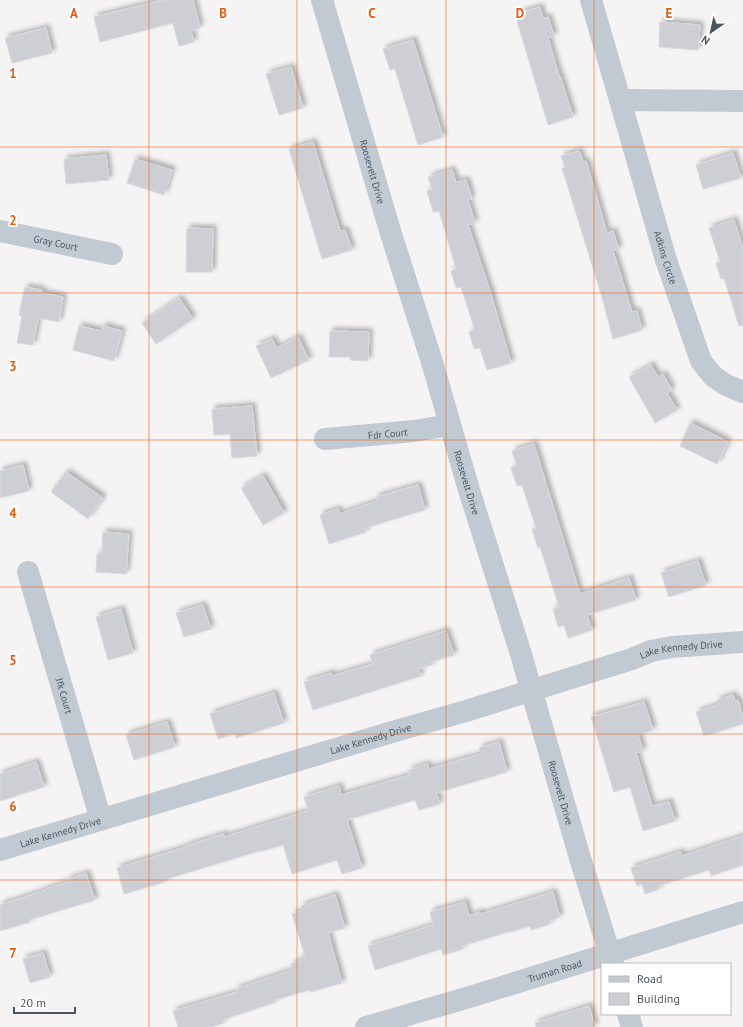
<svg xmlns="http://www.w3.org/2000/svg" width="743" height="1027" font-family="'PT Sans',sans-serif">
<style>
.building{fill:#cdcfd5;stroke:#d7d9de;filter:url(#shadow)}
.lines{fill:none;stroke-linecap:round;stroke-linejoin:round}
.minor{stroke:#c1cad2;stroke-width:22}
.grid{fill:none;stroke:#e8590c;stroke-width:1;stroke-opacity:0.55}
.labels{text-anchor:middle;stroke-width:4;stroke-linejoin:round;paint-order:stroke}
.street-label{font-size:10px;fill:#4a5661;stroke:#fff}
.grid-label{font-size:13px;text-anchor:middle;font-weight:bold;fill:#e8590c;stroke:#fff;stroke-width:4;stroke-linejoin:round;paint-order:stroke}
</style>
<defs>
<filter id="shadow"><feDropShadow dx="3.5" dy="-3.5" stdDeviation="2" flood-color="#0004"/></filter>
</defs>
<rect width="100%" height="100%" fill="#f5f3f3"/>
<path class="building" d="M163,0h30l7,28 -9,3 3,11 -15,4 -6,-23 -73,19 -6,-25z
M540,7l3,12 5,-2 6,19 -6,2 11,38h1l13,41 -25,8 -33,-111z
M660,22l40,3 -2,25 -39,-3z
M46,28l6,25 -40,10 -7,-25z
M413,40l30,97 -25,8 -23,-76 -5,1 -7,-21z
M291,67l12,41 -24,7 -13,-41z
M313,142l27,89 5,-1 7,20 -30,9 -33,-110z
M579,151l4,11 3,-1 21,72 6,-2 6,18 -6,2 19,61 5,-1 5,19 -29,9 -11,-42 -40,-129h3l-4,-12z
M733,153l8,25 -38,11 -7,-24z
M106,155l3,25 -43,4 -2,-25z
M135,159l37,11 -8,25 -37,-12z
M452,170l4,12 10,-2 6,19 -4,1 7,23 -7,2 22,66 21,72 -24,7 -7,-22 -6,1 -5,-17 5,-2v-3l-13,-40 -5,1 -5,-17 5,-2 -17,-58 -6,1 -6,-21 5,-1 -4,-13z
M734,220l9,29v76l-4,1 -15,-48 -3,1 -5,-16 4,-1 -11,-34z
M187,228l26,1 -1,43h-26z
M25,287l17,3 -1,3 22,4 -4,25 -21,-4 -5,27 -16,-2 5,-27 -3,-1z
M179,298l14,21 -37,25 -14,-21z
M79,326l22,5 2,-5 19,5 -8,30 -41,-11z
M330,331l39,1 -1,29 -18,-1v-3h-21z
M298,337l11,23 -38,18 -15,-32 16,-7 5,9z
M651,365l7,12 5,-3 9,16 -5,3 10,17 -22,13 -26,-46z
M252,406l5,50 -25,2 -2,-24 -16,1 -2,-26z
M690,423l38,19 -11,22 -37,-18z
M534,444l46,150 49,-16 7,22 -49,15 5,15 -24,8 -4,-13 -6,2 -5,-18 6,-2 -19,-60 -2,1 -6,-19 4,-1 -14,-43 -5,1 -6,-18 6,-2 -5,-15z
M23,465l6,26 -29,7v-27z
M66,472l37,26 -15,21 -37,-27z
M263,476l21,37 -21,12 -22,-37z
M418,485l7,25 -60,18 1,4 -37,12 -9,-29 18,-6 2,5 37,-13 -1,-4z
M103,532l26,2 -3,40 -30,-2 1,-18h5z
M698,561l8,24 -37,12 -8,-24z
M203,605l8,24 -27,8 -8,-24z
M121,609l12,44 -25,7 -12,-43z
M446,631l8,24 -23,7 1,3 -14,4 3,7 -108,34 -9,-28 27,-9 1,3 41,-12 -3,-9z
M274,693l10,30 -48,15 -1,-4 -17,5 -8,-25z
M733,695l2,5h3l5,17v7l-39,12 -8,-24 22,-7 -1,-5z
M644,702l9,28 -15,5 5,16 -7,2 16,53 17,-4 6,19 -32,10 -13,-44 -16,5 -23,-75z
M167,722l8,25 -41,13 -8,-25z
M499,742l8,30 -71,21 4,11 -21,6 -4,-10 -68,20 15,48 -20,6 -5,-14 -45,14 -9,-29 -24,7v-1l-92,28v2l-43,13 -7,-26 69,-21v-1l38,-12v3l84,-26 -4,-14 35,-11 2,9 69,-20 -1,-5 18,-6 2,5 52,-15 -2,-6z
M36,762l8,25 -44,14v-27z
M743,836v29l-32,11 -2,-6 -51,16 1,3 -14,5 -3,-10 -5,2 -6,-18 50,-16 1,4z
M86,873l9,27 -66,20 1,2 -30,9v-26l46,-15v-1l22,-7 -1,-2z
M553,892l7,25 -11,4 1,3 -19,6 -1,-4 -19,6v-1l-49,15 1,3 -20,6 -2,-6 -66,21 -7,-24 65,-21 -3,-13 35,-10 4,14 11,-4 1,2z
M335,895l10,33 -17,5 14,50 -32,9 -1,-2 -34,10 1,2 -54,18 1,3 -12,4h-33l-5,-16 64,-19 -1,-3 56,-19 -1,-6 10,-3 -1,-3 5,-2 -13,-42 11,-3 -2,-5z
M43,953l7,24 -20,6 -7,-24z
M589,1006l6,21h-59l-1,-4z"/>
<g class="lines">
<g class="minor">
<path id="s1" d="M322,0l69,234 41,128 37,128 51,161 60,207 33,106"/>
<path d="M591,0l29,100"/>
<path id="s2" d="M743,101l-123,-1 46,160 35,101 12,15 13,9 17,7"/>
<path id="s3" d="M0,231l112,23"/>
<path id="s4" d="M325,439l89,-8 36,-6"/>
<path id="s5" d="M28,572l73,248"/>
<path id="s6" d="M0,850l392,-118 74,-21 166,-52 19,-8 21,-4 71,-5"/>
<path d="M628,1014l4,13"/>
<path id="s7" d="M366,1027l107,-31 270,-84"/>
</g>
</g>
<path class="grid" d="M149,0v1027M297,0v1027M446,0v1027M594,0v1027M0,147h743M0,293h743M0,440h743M0,587h743M0,734h743M0,880h743"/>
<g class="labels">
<g class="street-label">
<text dy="4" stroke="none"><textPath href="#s1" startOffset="179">Roosevelt Drive</textPath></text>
<text dy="4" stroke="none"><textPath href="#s3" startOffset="57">Gray Court</textPath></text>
<text dy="4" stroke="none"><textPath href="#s2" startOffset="287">Adkins Circle</textPath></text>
<text dy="4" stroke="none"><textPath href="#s4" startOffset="63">Fdr Court</textPath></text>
<text dy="4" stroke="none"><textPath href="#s1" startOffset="504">Roosevelt Drive</textPath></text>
<text dy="4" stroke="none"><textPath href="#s6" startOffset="711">Lake Kennedy Drive</textPath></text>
<text dy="4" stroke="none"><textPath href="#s5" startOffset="129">Jfk Court</textPath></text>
<text dy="4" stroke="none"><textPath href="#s6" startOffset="387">Lake Kennedy Drive</textPath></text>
<text dy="4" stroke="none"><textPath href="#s1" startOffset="828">Roosevelt Drive</textPath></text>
<text dy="4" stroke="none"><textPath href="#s6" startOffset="63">Lake Kennedy Drive</textPath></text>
<text dy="4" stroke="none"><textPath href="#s7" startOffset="197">Truman Road</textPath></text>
</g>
</g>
<g class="grid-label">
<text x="74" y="18">A</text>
<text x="223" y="18">B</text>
<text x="372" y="18">C</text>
<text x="520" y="18">D</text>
<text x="669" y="18">E</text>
<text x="13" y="78">1</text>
<text x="13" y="225">2</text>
<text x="13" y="371">3</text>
<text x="13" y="518">4</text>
<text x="13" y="665">5</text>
<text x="13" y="811">6</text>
<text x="13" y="958">7</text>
</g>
<rect x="601" y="963" width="130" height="52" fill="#ffffff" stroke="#b7bbc0"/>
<rect x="609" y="976" width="20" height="6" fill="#c1cad2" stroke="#b7bbc0"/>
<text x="637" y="983" font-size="12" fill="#4a5661">Road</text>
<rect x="609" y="993" width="20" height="12" fill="#cdcfd5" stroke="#b7bbc0"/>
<text x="637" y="1003" font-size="12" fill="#4a5661">Building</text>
<g transform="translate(711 32) rotate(214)" stroke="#ffffff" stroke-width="3" paint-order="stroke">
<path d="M0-3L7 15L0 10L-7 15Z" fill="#4a5661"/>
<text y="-6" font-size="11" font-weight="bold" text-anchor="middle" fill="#4a5661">N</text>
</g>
<path d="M14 1007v6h61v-6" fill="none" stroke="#4a5661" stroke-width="2"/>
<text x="20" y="1007" font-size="12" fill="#4a5661" stroke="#ffffff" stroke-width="3" paint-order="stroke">20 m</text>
</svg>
